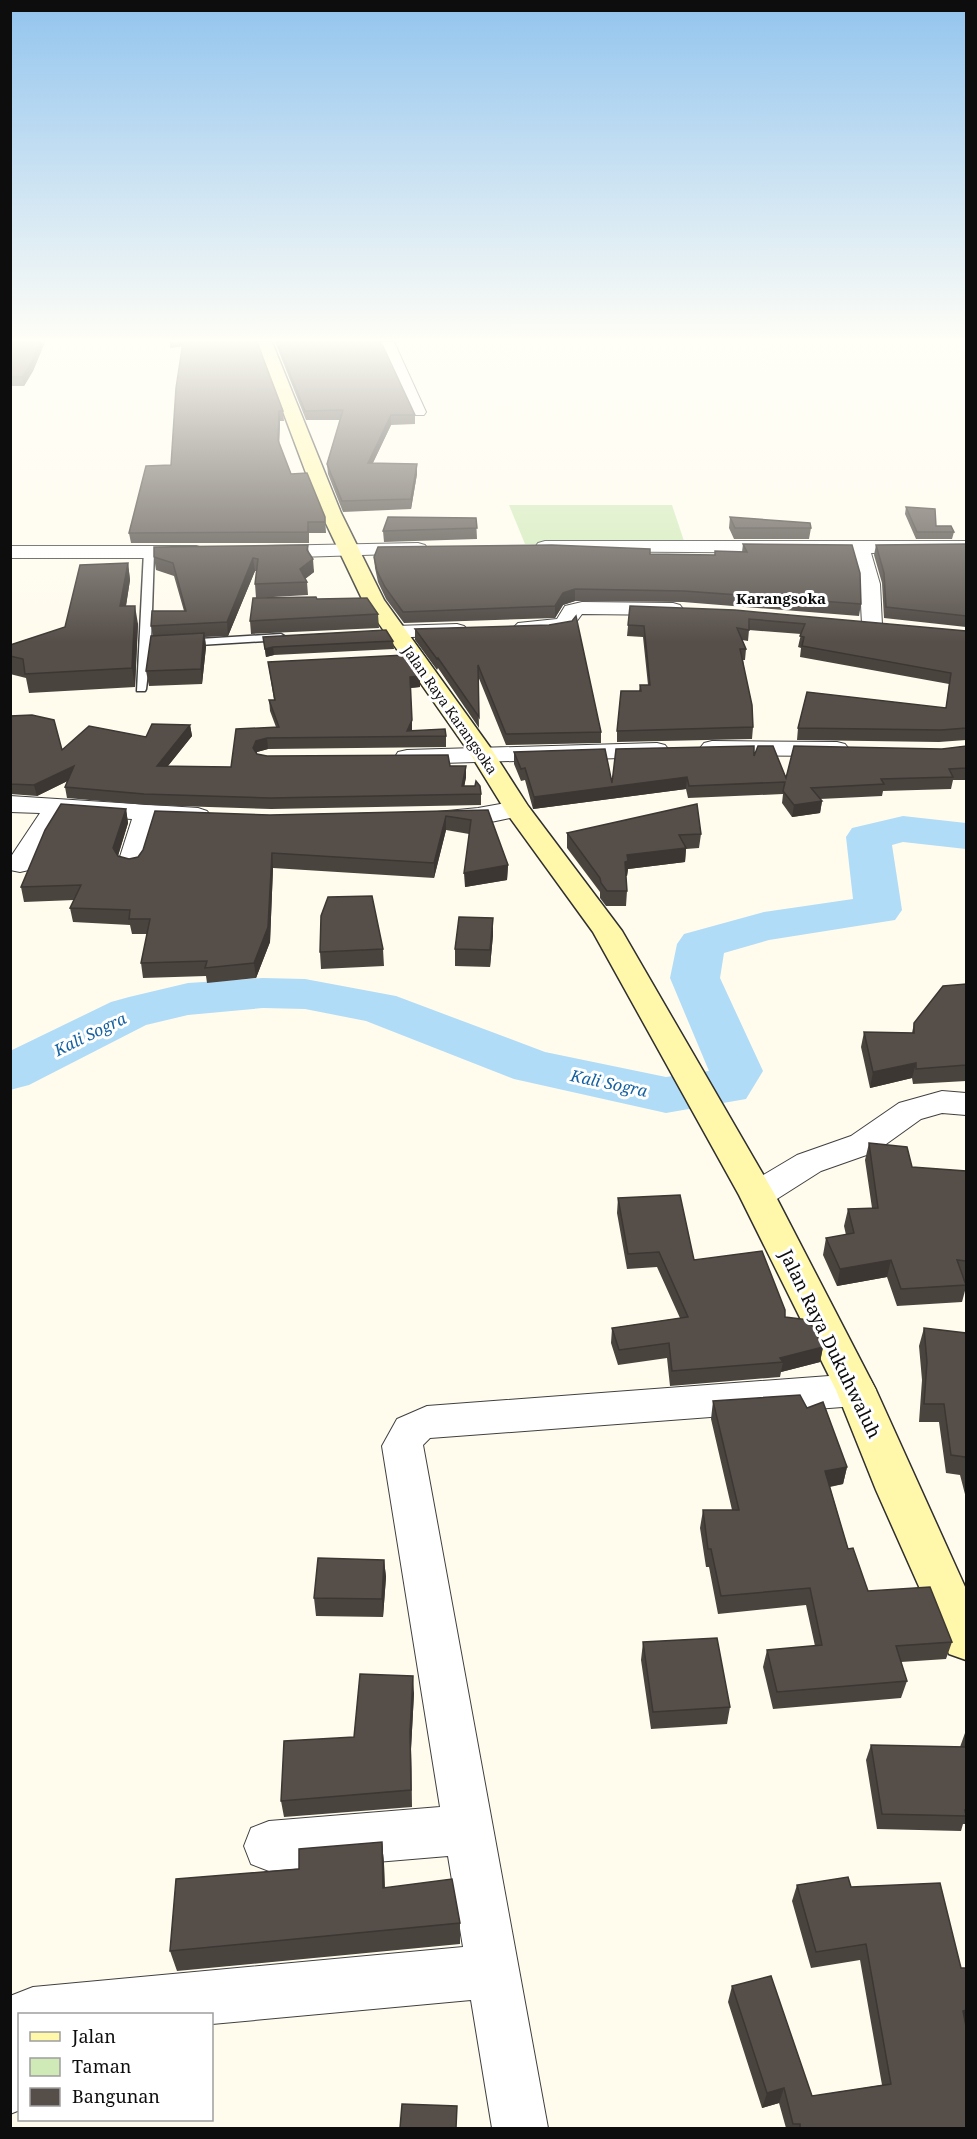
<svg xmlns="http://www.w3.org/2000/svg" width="977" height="2139" font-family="'Noto Serif',serif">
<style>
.green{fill:#d0eab7}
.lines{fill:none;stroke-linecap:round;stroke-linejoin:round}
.river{fill:#b1dcf7;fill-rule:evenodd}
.lane-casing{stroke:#404040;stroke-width:3}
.street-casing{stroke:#404040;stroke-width:2}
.secondary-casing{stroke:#2f2f2f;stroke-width:3}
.lane{fill:#fff;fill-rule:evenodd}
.street{fill:#fff;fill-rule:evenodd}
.secondary{fill:#fff7a9;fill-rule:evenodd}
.wall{fill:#4a443f}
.shaded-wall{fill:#3c3733}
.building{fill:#564f49;stroke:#3c3733;stroke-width:1.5}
.labels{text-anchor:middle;stroke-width:6;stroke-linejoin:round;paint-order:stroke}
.far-street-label{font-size:14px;fill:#0d0d0d;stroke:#fff}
.far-quarter-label{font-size:15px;font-weight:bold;fill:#0d0d0d;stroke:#fff}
.water-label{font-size:16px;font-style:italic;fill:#1461a1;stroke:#fff}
.near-street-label{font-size:18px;fill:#0d0d0d;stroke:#fff}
</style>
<rect width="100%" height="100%" fill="#fffcee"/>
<path class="green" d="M509,505h163l13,39h-160z"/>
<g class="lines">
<path class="river" d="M903,816l63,7v26l-63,-7 -11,3 10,65 -7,10 -126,20 -45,13 -4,25 43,93 -17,28 -80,14 -152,-34 -148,-58 -61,-12 -42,-1 -75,7 -42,10 -117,60 -19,5v-39l101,-49 18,-5 59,-14 75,-5 42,1 91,17 149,56 121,25 43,-6 -39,-93 7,-34 7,-10 80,-22 89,-13 -7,-62 6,-9z"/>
<g class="lane-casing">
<path id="lane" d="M149,548l5,3 -3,91 130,-8 5,3 -5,3 -130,8 -5,41 -1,2h-8l7,-140z"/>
</g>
<g class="street-casing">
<path id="street" d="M380,342h14l32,70 -2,3h-12l-2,-3z
M545,541h421v12h-95l9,31 2,41 -3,4 -7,2 -7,-2 -3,-4 -2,-41 -8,-31 -314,-2 -3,-4 3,-4z
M418,543l7,2 3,4 -3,4 -159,5 -7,-2 -3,-4 3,-4 7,-2z
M10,546h186l7,2 3,4 -3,4 -7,2h-186z
M582,602l91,1 7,2 3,4 -3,4 -7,2 -91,-1 -11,15c-15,4 -38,6 -53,2l-4,-4 4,-4 39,-4 8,-13z
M457,624l7,2 4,4 -4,4 -69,4 -7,-2 -4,-4 4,-4 7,-2z
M712,741l125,1 8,2 4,5 -4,5 -8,2 -125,-1 -8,-2 -4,-5 4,-5z
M657,743l8,2 4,5 -4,5 -8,2 -250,7 -9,-2 -3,-5 3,-5 9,-2z
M10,796l188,12 9,3 4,5 -4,5 -9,3 -41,-3 -13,42 -4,6 -9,2 -9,-2 -4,-6 14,-44 -68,-4 -35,55 -9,2 -10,-2v-12l30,-45 -30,-1z
M517,801l9,3 4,5 -4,5c-27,7 -61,15 -89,8l-4,-5 4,-5 41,-4z
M942,1091l24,2v22l-24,-2 -21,6 -46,33 -54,19 -52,33 -12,3 -12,-3 -5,-9 5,-9 52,-31 54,-19 48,-33z
M856,1374l14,5 6,11 -6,11 -14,5 -426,32 -7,7 125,683h-56l-21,-128 -259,24v-10h-192v96l-10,4v-118l23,-9 430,-40 -15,-91 -179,15 -18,-7 -7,-18 7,-18 18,-7 171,-14 -58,-361 15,-27 30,-13z"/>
</g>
<g class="secondary-casing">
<path id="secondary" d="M257,342h15l69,171 43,87 108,150 36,56 94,125 153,264 101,195 90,199v71l-17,-6 -73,-164 -40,-100 -97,-195 -146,-263 -85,-117 -37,-60 -108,-154 -42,-88z"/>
</g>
<use href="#lane" class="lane"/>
<use href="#street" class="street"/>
<use href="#secondary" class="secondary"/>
</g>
<path class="wall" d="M10,342h35l-12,29 -9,15h-14z
M170,342h87l26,69 1,10h-4l-1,22 12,31 34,43 1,16h-17v10h-178l-2,-10 42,-68 11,-119 -12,2z
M275,342h106l34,73v9l-24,1 -18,38 44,11 -6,35 -68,3 -15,-38 -1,-10 13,-44h-34z
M906,507l30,19 18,6 -2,7h-36l-11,-25z
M730,517l81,11 -2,11h-75l-5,-11z
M476,518l1,21 -93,3 -1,-11z
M743,544l118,60 -2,12 -176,-14 -108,-1 -12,4 -8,13 -151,5 -18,-24 -8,-17 -3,-14 -1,-11 276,-3 65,1 27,-3z
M966,544v83l-82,-9 -2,-35 -8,-28 2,-10z
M308,545v6l6,21 -9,7 2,3 1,13 -52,3 -1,-14 2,-13h-2l-27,65 -23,1 1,10 -4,37 -53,2 -3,-15 7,-36 -2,-9 33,-15 -10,-35 -18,-6 -2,-13z
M128,563l2,17 -4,26 12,18 -3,63 -106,6 -3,-15 -16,-4v-29l55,-18z
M317,599l61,15 1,14 -128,6 -1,-13z
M630,606l336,26v108l-27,2 -142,-2 1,-12 148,-20 3,-24 -149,-27 1,-9 -3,-1 3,-13 -52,-4 -1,11 -6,-1 4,9 -1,11h-2l10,67 -1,12 -135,3v-11l22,-40 1,-6h8l-5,-48 -16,-1z
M415,629l186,103v11l-95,2 -28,-69 1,52 -41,-60 -1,2 -22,-30z
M263,637l130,4 1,8 -120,6 -8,2z
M268,662l152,25 -10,1 2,43 34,5v11l-178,2 -11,3v2l10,2 183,10 16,11 -2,9 17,8v11l-210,4 -125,-4 -79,-7 -2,-11 2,-6 -30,15 -27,-2v-78l52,34 84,-13 44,-12 2,11 -24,30 63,1 45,-40 -6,-16 -1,-11h5z
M966,746v34h-13l-2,9 -68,2 -1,5 -62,3 2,2 -2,12 -28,4 -10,-14 1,-9 -95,4 -2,-9 -153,20 -8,-29 -4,1 -7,-17v-12l98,31 142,-27 32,22 156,-29z
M126,809l2,14 -10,33 11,3 9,-2 132,-42 218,-5 20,55 -1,15 -42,7 4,-53 -23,-4 -12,48 -161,-10 -3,74 -14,36 -49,5 -1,-7 -63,2 -2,-15 6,-29h-15l-2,-9 -57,-3 -3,-14 4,-8 -50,2 -3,-15z
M567,833l134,1 -2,14 -13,1 -1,13 -57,7 -1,7h-1l1,15 -1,15h-20l-6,-8v-6l-33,-44z
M493,935l-3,32 -35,-1v-17z
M383,949l1,17 -63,3 -1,-17z
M966,984v97l-53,3 -1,-6 -42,10 -9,-41 3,-15 48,1 2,-10z
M869,1143l43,24 54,4v108h-1l1,4v4l-4,15 -65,4 -10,-29 -50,9 -14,-31 3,-17 20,-3 -2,-9 4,-17 24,-1 -7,-48z
M618,1198l76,62 91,57 38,30 -3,15 -39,10 -1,5 -110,9 -3,-28 -49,7 -7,-22 1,-15 68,-10 -23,-51 -30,2 -10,-56z
M924,1328l42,5v165l-6,-23 -14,-2 -7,-51h-20l3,-42 -3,-34z
M713,1401l94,7 40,59 -4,17 -13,3 18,62 20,42 84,51 -6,17 -45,3 6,19 -6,17 -128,11 -10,-42 4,-17 48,-4 -9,-41 -88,9 -9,-47h-3l-6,-39 3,-18h29l-21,-91z
M384,1560l2,17 -3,40 -67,-1 -2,-18z
M643,1642l87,65 -3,17 -76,5 -10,-69z
M414,1693l-3,56 1,58 -128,10 -3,-16 73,-64z
M965,1733h1v91h-3l-2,7 -84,-2 -11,-69 5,-15 89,2z
M382,1842l2,22 1,24 75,35v21l-283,27 -7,-20 129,-82z
M797,1885l54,2 115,136v105h-180l-7,-25 -17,5 -34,-106 4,-16 80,110 70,-11 -22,-125 -49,8 -19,-67z"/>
<path class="shaded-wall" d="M40,342h5l-12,29 -9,15 -2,-9z
M170,342h14l1,4 -15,2z
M279,411l1,10 -1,29 -1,-10z
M391,415v10l-23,48v-10z
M417,464v10l-6,35v-10z
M308,545l1,13 4,1 1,13 -13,10 -1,-13z
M253,558l2,13 -27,65 -1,-14z
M128,563l2,17 -7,44 -3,-18z
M575,589v12l-12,4 -8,13v-12l8,-13z
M135,606l3,18 -3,63 -3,-19z
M204,633l2,14 -4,37 -1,-15z
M273,647l1,8 -8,2 -1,-8z
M420,676v11l-10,1v-11z
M412,720v10l-5,1z
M190,725l2,11 -33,41 -2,-11z
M267,738l1,11 -11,3 -3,7 -1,-11 3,-7z
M74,766l2,11 -39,19 -3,-11z
M466,766v11l-3,17 -1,-8z
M687,777l-1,12 -153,20 1,-12z
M822,801l-2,12 -28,4 2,-12z
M126,809l2,14 -12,39 -3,-14z
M446,816v14l-12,48v-15z
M686,848l-1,14 -57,7 -1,7h-3l1,-14 2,-7z
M272,853l1,15 -3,74 -14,36 -2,-15z
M508,865l-1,15 -42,7 -1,-14z
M493,918v17l-3,32v-17z
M916,1063l-4,15 -42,10 3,-16z
M891,1260l-4,17 -50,9 3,-17z
M823,1347l-3,15 -39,10 2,-10 -3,-4z
M847,1467l-4,17 -22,4 4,-17z
M384,1560l2,17 -3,40 -1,-18z
M413,1676l1,17 -3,56 1,58 -2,-75z
M382,1842l2,22 1,45 -2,-21z
M966,2010v13l-11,4 8,-16z
M784,2088l-5,15 -17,5 5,-15z"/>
<path class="building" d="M10,342h30l-8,20 -10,15h-12z
M183,342h74l26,69h-4l-1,29 13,34 16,-1 18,44v5h-17v10l-179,1 17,-67 25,-1 5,-77z
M277,342h104l34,73h-24l-23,48 49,1 -6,35 -69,2 -15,-37 16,-54 -38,1z
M906,507l29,2 1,17h15l3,6h-37z
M388,517l88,1 1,10 -94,3z
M730,517l80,6 1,5h-76z
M743,544l109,1 8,28 1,31 -177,-13 -109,-2 -12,4 -8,13 -152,6 -18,-25 -8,-16 -3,-14 4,-10 174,-2 98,4v5l65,1v-4l32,1z
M966,544v72l-80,-9 -2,-34 -8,-28z
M308,545l-1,5 6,9 -13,10 7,13 -52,2 3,-25 -5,-1 -26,64 -76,4 1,-15h34l-13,-48 -19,-6v-10z
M128,563l-8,43h15l-3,62 -107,6 -2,-15 -13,-3v-11l55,-18 15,-62z
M316,597l1,2 50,-1 11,16 -128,7 3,-23z
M630,606l105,4 231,21v97l-25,2 -143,-2 9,-36 139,16 5,-35 -149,-27 2,-9 -4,-1 5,-12 -56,-5v11l-12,-2 9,21h-6l12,56 1,22 -136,4 4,-40h20l-1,-6h10l-6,-59 -16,-1z
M576,616l25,116 -95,2 -28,-69 1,52 -41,-59 -1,1 -22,-30 134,-4 23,-4z
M386,630l7,11 -120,6 -8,2 -2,-12z
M204,633l-3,36 -55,2 5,-35z
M405,655l15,21 -10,1 2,43 -5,11 38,-2 1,7 -179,2 -11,3 -3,7 4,6 10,2 181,-1 2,11h16l-4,20h13l1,-5 4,5 1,8 -211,4 -126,-4 -79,-7 9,-21 -40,19 -24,-1v-68l22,-1 22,5 8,30 27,-24 57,11 6,-13 38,1 -33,41 74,1 5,-38 43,-2 -10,-27h6l-7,-38z
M754,746v10l4,-10h15l13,32 8,-32 148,3 24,-3v22l-17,1 4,8 -72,2 3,5 -73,4 11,13 -28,4 -11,-14 2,-9 -96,4 -2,-9 -153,20 -9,-29 -4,1 -7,-17 91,-3 7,34 4,-34z
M61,804l65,5 -13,39 5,8 11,3 9,-2 5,-7 12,-39 115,4 218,-5 20,55 -44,8 7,-53 -25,-4 -12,47 -162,-10 -4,74 -14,36 -49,5 2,-7 -66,2 9,-44h-21l1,-9 -60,-2 11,-23 -60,2 24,-57z
M697,804l4,30 -22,1 7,13 -59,7 1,6 -3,1 2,29h-20l-6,-8 -1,-5 -33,-45z
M372,896l11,53 -63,3 1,-36 7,-19z
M459,917l34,1 -3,32 -35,-1z
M966,984v81l-50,4v-6l-43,9 -9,-40 50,1v-10l29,-37z
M869,1143l38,4 5,20 54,4v90l-9,-1 9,25 -65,4 -10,-29 -51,9 -14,-31 28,-5 -6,-24 30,-1z
M680,1195l14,65 68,-9 23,59v7l24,3 14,27 -43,11 3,4 -111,9 -3,-28 -50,7 -7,-22 76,-11 -29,-65 -31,2 -10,-56z
M924,1328l42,5v127l-1,-3 -14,-2 -7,-51h-20l3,-42z
M800,1395l7,13 16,-6 24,65 -22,4 23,78 5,-1 15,43 62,-4 22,55 -56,4 11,35 -130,11 -10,-42 55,-5 -12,-57 -89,8 -10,-47h-3l-5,-39h36l-26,-109z
M318,1558l66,2 -2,39 -68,-1z
M717,1638l13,69 -77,5 -10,-70z
M360,1674l53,2 -3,56 1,58 -130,11 3,-60 70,-4z
M871,1745l95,2v63h-1l1,6 -84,-2z
M382,1842l1,46 69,-9 8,44 -290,28 6,-72 123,-10v-20z
M848,1877l3,10 89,-4 21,85h5v42l-3,1 3,15v102h-166v-4h-7l-9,-36 -17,5 -35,-107 39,-10 41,120 79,-12 -25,-140 -50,8 -19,-67z
M402,2104l55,2 -1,22h-56z"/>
<linearGradient id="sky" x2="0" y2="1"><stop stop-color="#92c4ee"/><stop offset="0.53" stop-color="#fffef7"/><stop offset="1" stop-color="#fffef7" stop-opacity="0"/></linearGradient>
<rect width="977" height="642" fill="url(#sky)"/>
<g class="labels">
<g class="far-street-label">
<text transform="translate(450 710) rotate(55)" y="5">Jalan Raya Karangsoka</text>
</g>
<g class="far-quarter-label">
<text x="781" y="604">Karangsoka</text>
</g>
<g class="water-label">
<text transform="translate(90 1034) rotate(-26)" y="6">Kali Sogra</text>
<text transform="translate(609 1083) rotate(12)" y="6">Kali Sogra</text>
</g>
<g class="near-street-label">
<text transform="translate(830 1344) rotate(64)" y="6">Jalan Raya Dukuhwaluh</text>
</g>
</g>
<rect width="977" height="2139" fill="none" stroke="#0d0d0d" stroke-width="24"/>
<rect x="18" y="2013" width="195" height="108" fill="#ffffff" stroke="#9e9e9e" stroke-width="1.5"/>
<rect x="30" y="2032" width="30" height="9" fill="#fff7a9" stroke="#9e9e9e" stroke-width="1.5"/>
<text x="72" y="2043" font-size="18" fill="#0d0d0d">Jalan</text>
<rect x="30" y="2058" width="30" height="18" fill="#d0eab7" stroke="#9e9e9e" stroke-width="1.5"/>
<text x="72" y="2073" font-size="18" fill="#0d0d0d">Taman</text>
<rect x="30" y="2088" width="30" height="18" fill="#564f49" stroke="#9e9e9e" stroke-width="1.5"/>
<text x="72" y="2103" font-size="18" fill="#0d0d0d">Bangunan</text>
</svg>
